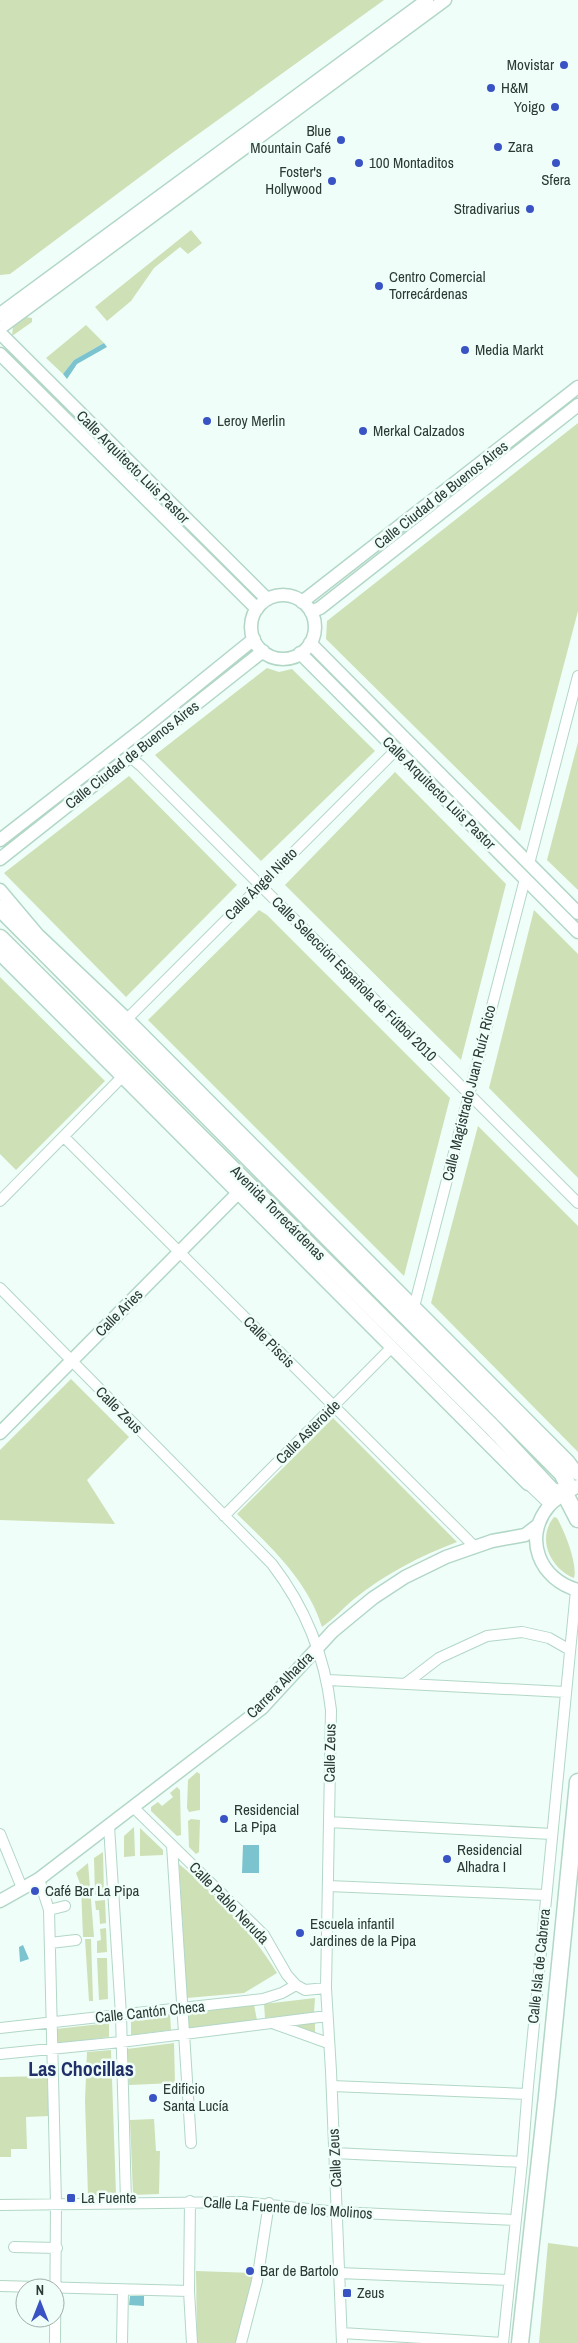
<svg xmlns="http://www.w3.org/2000/svg" width="578" height="2343" font-family="'Archivo Narrow',sans-serif">
<style>
.green{fill:#cee0b6}
.water{fill:#7bc3ce}
.lines{fill:none;stroke-linecap:round;stroke-linejoin:round}
.minor-casing{stroke:#b2d7c7;stroke-width:12}
.tertiary-casing{stroke:#b2d7c7;stroke-width:15}
.primary-casing{stroke:#b2d7c7;stroke-width:19}
.minor{stroke:#fff;stroke-width:10}
.tertiary{stroke:#fff;stroke-width:12}
.primary{stroke:#fff;stroke-width:16}
.poi-dot{fill:#3952c4;stroke:#effef8;stroke-width:2}
.labels{text-anchor:middle;stroke-width:5;stroke-linejoin:round;paint-order:stroke}
.poi-label{font-size:15px;fill:#2b3a34;stroke:#effef8;text-anchor:start}
.street-label{font-size:15px;fill:#2b3a34;stroke:#effef8}
.district-label{font-size:20px;font-weight:bold;fill:#213068;stroke:#effef8}
</style>
<rect width="100%" height="100%" fill="#effef8"/>
<path class="green" d="M0,0h384l-212,153 -162,121 -10,1z
M191,230l11,13 -14,11 -8,-7 -26,21 -23,33 -24,20 -12,-14z
M25,317l7,1v4l-20,14 1,-10z
M86,325l18,18 -30,17 -11,14 -17,-16z
M578,423v188l-58,220 -194,-192 1,-18z
M267,668l12,4 13,-3 83,82 -114,110 -106,-106z
M578,742v148l-31,-30z
M395,772l111,112 -45,176 -176,-175z
M129,776l108,109 -111,112 -122,-124z
M259,910l8,5 183,183 -46,178 -256,-256z
M534,910l44,44v224l-89,-90z
M0,977l105,104 -89,89 -16,-16z
M478,1126l100,100v226l-147,-149z
M71,1379l58,58 -42,43 28,44 -115,-4v-70z
M333,1418l124,124c-37,14 -72,32 -103,57 -11,9 -20,20 -32,28 -14,-46 -52,-81 -85,-113z
M554,1517l3,1c7,12 21,46 17,60 -23,-9 -38,-39 -20,-61z
M197,1772l3,2v36l-11,2 -2,-4 1,-28z
M177,1787l3,3 1,45 -4,1 -26,-25v-4l7,-5 4,4 11,-9 -3,-4z
M191,1819l9,1 -1,32 -3,2 -7,-7 -1,-26z
M134,1827l1,29 -11,1v-21z
M140,1828l23,22v5l-23,1z
M103,1852l1,43h-9l-1,-37z
M88,1863l6,74h-11l-2,-51 -5,-13z
M179,1864c37,31 73,68 98,109l-33,20 -57,5z
M105,1900l1,23 -6,1 -1,-14h-3l-1,-9z
M106,1928l1,24 -10,1v-12l4,-1 -1,-11z
M85,1939h6l2,62h-4z
M97,1958h10l1,41 -9,1z
M315,1998l-1,15 -49,5 -1,-14z
M254,2005l3,15 -68,8 -1,-15z
M170,2015l1,15 -40,5v-15z
M315,2022v11l-21,-8z
M109,2023v14l-53,7v-15z
M174,2043l1,40 -46,2 -2,-36z
M111,2050l5,144 -28,2 -3,-95 2,-49z
M47,2076l2,40 -23,1 1,32h-16v8h-11v-80z
M154,2119l2,32h4l-1,43 -26,1 -3,-75z
M548,2243l30,4v96h-39z
M196,2271l58,2 -15,70h-42z"/>
<path class="water" d="M104,343l3,4 -30,17 -10,15 -4,-5 11,-14z
M243,1845h16v28h-17z
M23,1945l6,14 -9,3 -1,-15z
M130,2296h14v10l-15,-1z"/>
<g class="lines">
<g class="minor-casing">
<path id="minor" d="M130,757l11,9 437,437
M529,864l49,-188
M127,1019l269,-269
M64,1137l410,409
M0,1201l122,-124
M0,1288l272,276c33,43 53,92 59,146l-5,278 5,83 11,272
M414,1307l111,-428
M528,1484l22,21
M224,1516l168,-169
M328,1680l237,12
M405,1684l34,-26 48,-22 35,-4 27,6 21,12
M133,1807l131,128 23,40 9,10 9,5 21,-2
M329,1822l223,12
M109,1826l12,189 5,187
M0,1834l22,54
M172,1845l19,298
M39,1879l10,31 7,294 -1,139
M328,1886l218,9
M49,1910l16,-4
M50,1943l26,-3
M275,2024l53,19
M0,2028l263,-29 19,-6 14,-8
M0,2054l121,-12 206,-26
M332,2086l195,8
M334,2153l188,9
M190,2201l-1,90 3,52
M0,2205l241,-3 96,10 178,8
M14,2247l43,1
M339,2273l170,7
M0,2286l189,5
M342,2333l161,10
M122,2343l1,-53
M241,2343l16,-62 12,-78
M503,2343l19,-181 6,-76 48,-496"/>
</g>
<g class="tertiary-casing">
<path id="tertiary" d="M0,314l427,-314
M0,328l445,-328
M0,333l267,266
M0,354l257,255
M251 627a32 32 0 1 1 64 0a32 32 0 1 1-64 0Z
M302,602l276,-215
M311,612l9,-4 258,-203
M310,643l268,270
M300,653l278,279
M0,840l144,-112 110,-89
M0,859l263,-208
M0,890l43,51
M38,935l93,88 437,438 10,13
M0,954l528,530
M0,1433l238,-240
M578,1486c-10,6 -21,11 -29,20 -27,32 -9,74 29,84
M0,1901l39,-22 223,-171 71,-77 40,-33 32,-21 41,-20 46,-16 33,-6 13,-10"/>
</g>
<g class="primary-casing">
<path id="primary" d="M0,908l562,565 5,10 -2,11 13,25
M0,938l492,489 60,64 13,3
M520,2343l27,-247 31,-314"/>
</g>
<use href="#minor" class="minor"/>
<use href="#tertiary" class="tertiary"/>
<use href="#primary" class="primary"/>
</g>
<g class="poi-dot">
<circle cx="564" cy="65" r="5"/>
<circle cx="491" cy="88" r="5"/>
<circle cx="555" cy="107" r="5"/>
<circle cx="341" cy="140" r="5"/>
<circle cx="498" cy="147" r="5"/>
<circle cx="359" cy="163" r="5"/>
<circle cx="556" cy="163" r="5"/>
<circle cx="332" cy="181" r="5"/>
<circle cx="530" cy="209" r="5"/>
<circle cx="379" cy="286" r="5"/>
<circle cx="465" cy="350" r="5"/>
<circle cx="207" cy="421" r="5"/>
<circle cx="363" cy="431" r="5"/>
<circle cx="224" cy="1819" r="5"/>
<circle cx="447" cy="1859" r="5"/>
<circle cx="35" cy="1891" r="5"/>
<circle cx="300" cy="1933" r="5"/>
<circle cx="153" cy="2098" r="5"/>
<rect x="66" y="2193" width="10" height="10" rx="2.5"/>
<circle cx="250" cy="2271" r="5"/>
<rect x="342" y="2288" width="10" height="10" rx="2.5"/>
</g>
<g class="labels">
<g class="poi-label">
<text x="554" y="70" text-anchor="end">Movistar</text>
<text x="501" y="93">H&amp;M</text>
<text x="545" y="112" text-anchor="end">Yoigo</text>
<text x="331" y="136" text-anchor="end">Blue<tspan x="331" dy="17">Mountain Café</tspan></text>
<text x="508" y="152">Zara</text>
<text x="369" y="168">100 Montaditos</text>
<text x="322" y="177" text-anchor="end">Foster's<tspan x="322" dy="17">Hollywood</tspan></text>
<text x="556" y="185" text-anchor="middle">Sfera</text>
<text x="520" y="214" text-anchor="end">Stradivarius</text>
<text x="389" y="282">Centro Comercial<tspan x="389" dy="17">Torrecárdenas</tspan></text>
<text x="475" y="355">Media Markt</text>
<text x="217" y="426">Leroy Merlin</text>
<text x="373" y="436">Merkal Calzados</text>
<text x="234" y="1815">Residencial<tspan x="234" dy="17">La Pipa</tspan></text>
<text x="457" y="1855">Residencial<tspan x="457" dy="17">Alhadra I</tspan></text>
<text x="45" y="1896">Café Bar La Pipa</text>
<text x="310" y="1929">Escuela infantil<tspan x="310" dy="17">Jardines de la Pipa</tspan></text>
<text x="163" y="2094">Edificio<tspan x="163" dy="17">Santa Lucía</tspan></text>
<text x="81" y="2203">La Fuente</text>
<text x="260" y="2276">Bar de Bartolo</text>
<text x="357" y="2298">Zeus</text>
</g>
<g class="street-label">
<text transform="translate(133 467) rotate(45)" y="5">Calle Arquitecto Luis Pastor</text>
<text transform="translate(441 495) rotate(-38)" y="5">Calle Ciudad de Buenos Aires</text>
<text transform="translate(132 755) rotate(-38)" y="5">Calle Ciudad de Buenos Aires</text>
<text transform="translate(439 793) rotate(45)" y="5">Calle Arquitecto Luis Pastor</text>
<text transform="translate(261 884) rotate(-45)" y="5">Calle Ángel Nieto</text>
<text transform="translate(354 979) rotate(45)" y="5">Calle Selección Española de Fútbol 2010</text>
<text transform="translate(469 1093) rotate(-76)" y="5">Calle Magistrado Juan Ruíz Rico</text>
<text transform="translate(278 1213) rotate(45)" y="5">Avenida Torrecárdenas</text>
<text transform="translate(119 1313) rotate(-45)" y="5">Calle Aries</text>
<text transform="translate(269 1342) rotate(45)" y="5">Calle Piscis</text>
<text transform="translate(119 1410) rotate(45)" y="5">Calle Zeus</text>
<text transform="translate(308 1432) rotate(-45)" y="5">Calle Asteroide</text>
<text transform="translate(280 1685) rotate(-45)" y="5">Carrera Alhadra</text>
<text transform="translate(330 1753) rotate(-89)" y="5">Calle Zeus</text>
<text transform="translate(229 1903) rotate(46)" y="5">Calle Pablo Neruda</text>
<text transform="translate(539 1966) rotate(-84)" y="5">Calle Isla de Cabrera</text>
<text transform="translate(150 2012) rotate(-6)" y="5">Calle Cantón Checa</text>
<text transform="translate(335 2158) rotate(-93)" y="5">Calle Zeus</text>
<text transform="translate(288 2208) rotate(4)" y="5">Calle La Fuente de los Molinos</text>
</g>
<g class="district-label">
<text x="81" y="2076">Las Chocillas</text>
</g>
</g>
<g transform="translate(40 2303)"><circle r="24" fill="#effef8" stroke="#a1b0aa"/>
<path d="M0-4L9 19L0 12L-9 19Z" fill="#3952c4"/>
<text y="-8" font-size="14" font-weight="bold" text-anchor="middle" fill="#2b3a34">N</text>
</g>
</svg>
